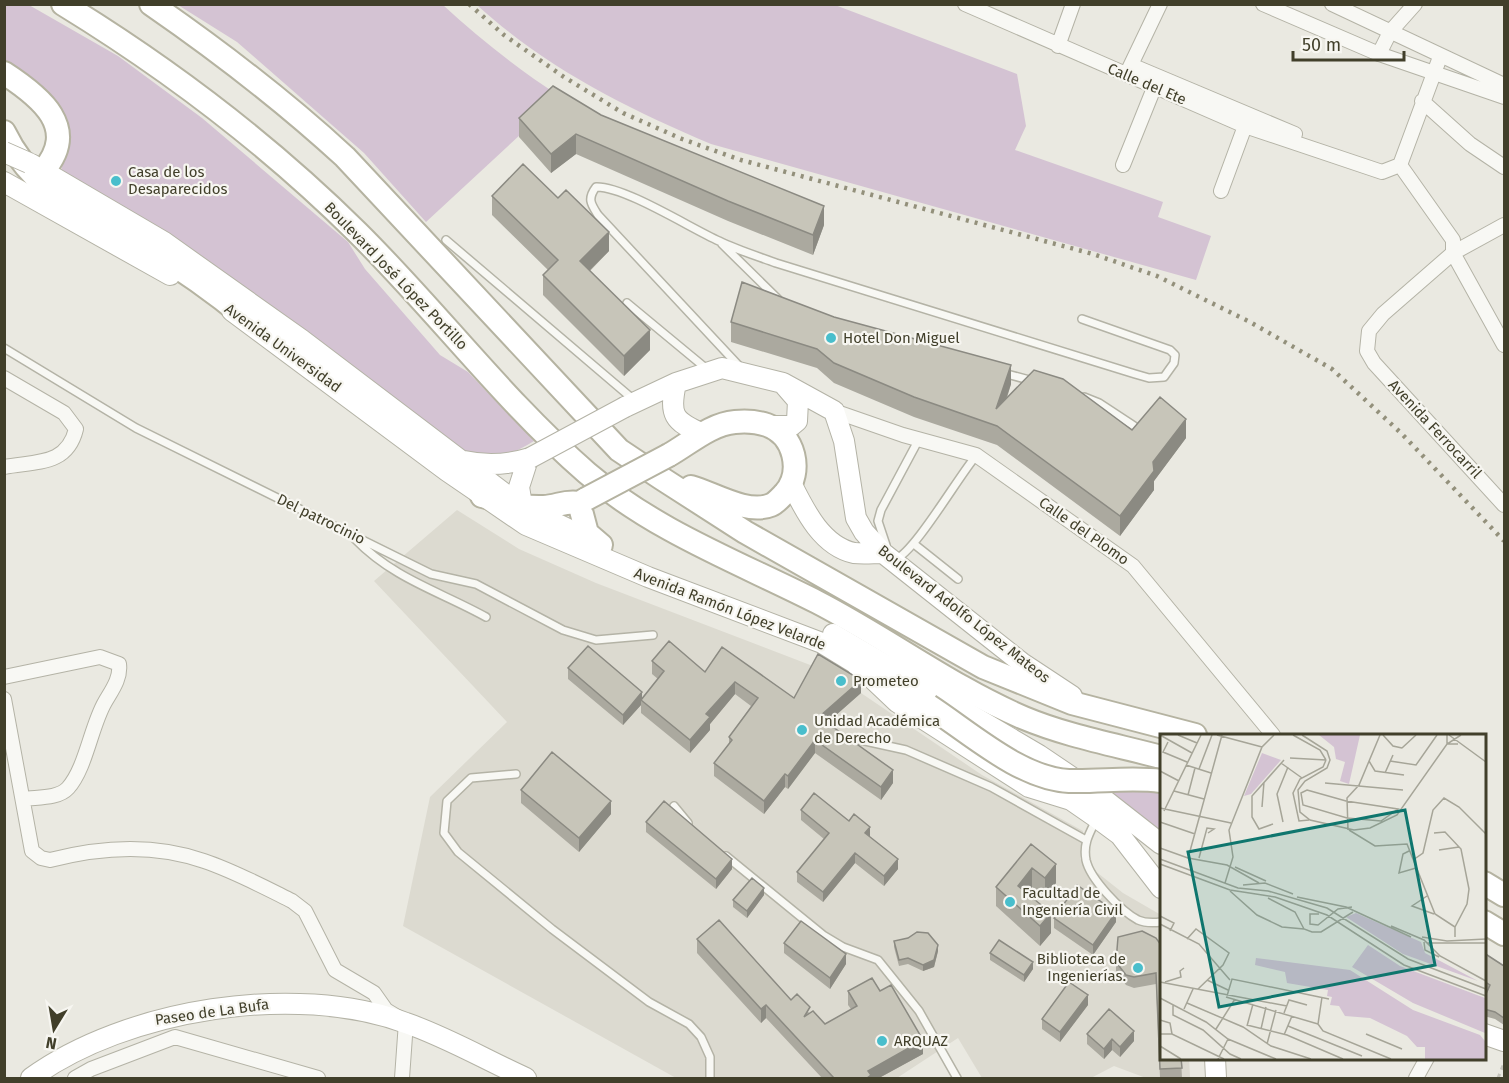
<svg xmlns="http://www.w3.org/2000/svg" width="1509" height="1083" font-family="'Fira Sans',sans-serif">
<style>
.built{fill:#dcdad0}
.green{fill:#d4c3d3}
.lines{fill:none;stroke-linecap:round;stroke-linejoin:round}
.lane-casing{stroke:#b4b3a6;stroke-width:10}
.street-casing{stroke:#b4b3a6;stroke-width:16}
.secondary-casing{stroke:#b4b3a6;stroke-width:22}
.primary-casing{stroke:#b5b3a1;stroke-width:26}
.path{stroke:#c5c4bb;stroke-width:3;stroke-dasharray:4.5 4.5;stroke-linecap:butt}
.lane{stroke:#f8f8f4;stroke-width:7}
.street{stroke:#f8f8f4;stroke-width:14}
.secondary{stroke:#fff;stroke-width:20}
.primary{stroke:#fff;stroke-width:22}
.rail{stroke:#93907b;stroke-width:4.5;stroke-dasharray:3 6;stroke-linecap:butt}
.secondary-bridge-casing{stroke:#b4b3a6;stroke-width:22;stroke-linecap:butt}
.primary-bridge-casing{stroke:#b5b3a1;stroke-width:26;stroke-linecap:butt}
.secondary-bridge{stroke:#fff;stroke-width:20}
.primary-bridge{stroke:#fff;stroke-width:22}
.wall{fill:#aba99f}
.shaded-wall{fill:#8b8a82}
.building{fill:#c7c5b9;stroke:#8b8a82;stroke-width:1.5}
.poi-dot{fill:#49becc;stroke:#f7f6f1;stroke-width:2}
.labels{text-anchor:middle;stroke-width:4.5;stroke-linejoin:round;paint-order:stroke}
.street-label{font-size:15px;fill:#413f2a;stroke:#f7f6f1}
.poi-label{font-size:15px;fill:#413f2a;stroke:#f7f6f1;text-anchor:start}
.inset-road{fill:none;stroke:#a6a598;stroke-width:1.5}
.view{fill:#0f766e;fill-opacity:0.15;stroke:#0f766e;stroke-width:3}
.inset-edge{fill:none;stroke:#413f2a;stroke-width:3}
</style>
<rect width="100%" height="100%" fill="#eae9e1"/>
<path class="built" d="M457,510l62,39 77,34 222,85 43,25 121,82 101,56 -3,28 43,34 38,22v143h28l1,19 -44,1 -32,-12 -23,12h-109l-24,-40 -61,40h-221l-273,-152 27,-129 77,-75 -133,-141z"/>
<path class="green" d="M5,5h24l89,51 84,62 146,124 17,27 75,86 28,17 66,69c-27,16 -41,21 -71,12l-261,-197 -141,-85c16,-65 -8,-73 -56,-106z
M178,5h265c37,34 76,65 118,92l-135,125 -62,-69 -127,-111z
M477,5h358l182,69 9,52 -11,24 148,52 -5,15 53,19 -15,44 -485,-136c-85,-36 -165,-76 -234,-139z
M1086,786l75,7v59z"/>
<g class="lines">
<g class="lane-casing">
<path id="lane" d="M446,240l188,160
M722,244l56,55
M627,303l81,67
M4,348l132,80 295,146 45,10 87,46 33,10 57,-5
M739,366l-141,-151c-7,-11 -11,-16 -2,-28 28,-1 94,41 123,54 18,9 38,15 57,22l359,111 14,4 15,-1 10,-14 1,-8 -5,-5 -88,-31
M1003,373l30,8
M1084,397l15,6 35,23
M355,539c39,40 84,52 131,78
M914,544l44,35
M886,545l-8,-24 3,-11 38,-71
M895,559c18,-4 65,-85 81,-103
M856,739l50,11 85,37 95,53
M516,774l-45,4 -24,23 -3,32 14,19 94,77 97,73 40,22 12,13 9,20v21
M674,806l14,17
M1096,820c-7,14 -13,24 -10,40 4,19 35,51 52,60 7,3 15,3 23,2
M726,856l97,79 20,12 35,13 41,51 38,67"/>
</g>
<g class="street-casing">
<path id="street" d="M965,4l280,122 137,46 18,-7 40,-108
M1263,4l116,50 125,43
M1332,4l172,81
M1058,46l15,-42
M1379,54l11,-22 25,-28
M1131,65l164,69
M1127,73l33,-69
M1422,101l48,43 34,23
M1123,165l31,-77
M1400,165l53,75v13l51,92
M1221,191l24,-65
M1504,225l-51,28 -70,61 -14,17 -2,20 7,12 130,142
M4,378l60,35 12,16c-9,37 -40,32 -72,38
M834,411l69,24 73,20 157,111 140,169
M4,677l96,-20 19,7c2,14 -7,26 -14,38 -14,24 -19,66 -37,86 -10,11 -31,9 -44,11
M4,699l28,152 9,7 9,2c50,-13 103,-17 154,1 30,10 60,26 88,40l13,10 30,59 39,23 12,17 20,12 -4,56
M75,1078l16,-9 84,-32 143,41
M1416,1078l11,-20"/>
</g>
<g class="secondary-casing">
<path id="secondary" d="M31,164l133,78 138,98 220,167 73,35
M4,182l166,93
M232,311l215,160 79,54 122,52 174,66 36,22 39,37 132,85 42,13 26,18 23,17 41,53
M676,383c-7,32 -3,38 27,51
M625,407l51,-24 46,-15 61,15 51,28 10,30 12,77 8,14 19,21 139,110 50,33
M769,426h22l6,-5 1,-20 -13,-15
M464,461c23,5 43,4 66,-3
M792,485c13,26 30,61 62,68 9,1 20,0 29,0
M523,511l-4,-24 9,-28
M833,634l206,121 62,42 60,47
M1484,1034l20,7
M1215,1058l1,20
M31,1078c95,-69 264,-96 375,-55 41,14 80,37 120,55"/>
</g>
<g class="primary-casing">
<path id="primary" d="M63,4c106,65 206,141 294,228 79,78 146,168 230,241 68,58 151,89 230,129 70,36 134,85 207,116 43,18 92,27 137,39
M151,4c68,47 133,97 194,153l274,293 42,28 84,54 238,135 89,36 123,32
M4,73c37,24 76,55 39,98
M4,132c30,62 74,73 129,107 40,24 77,49 113,79
M669,455c21,-12 42,-31 66,-33 10,-1 23,0 32,3 28,10 36,47 18,68 -4,4 -9,10 -14,12 -24,10 -58,-12 -80,-18
M482,496c20,5 39,12 61,11 14,0 22,-7 36,-4l7,-4
M579,503l8,30 14,12
M858,665l71,41
M1484,883l20,12
M1484,922l20,12"/>
</g>
<path class="path" d="M1498,1078l6,-15"/>
<use href="#lane" class="lane"/>
<use href="#street" class="street"/>
<use href="#secondary" class="secondary"/>
<use href="#primary" class="primary"/>
<path class="rail" d="M469,4l35,31 60,42 59,36 59,26 59,21 352,94 64,22 93,46 82,47 70,65 102,107"/>
<g class="secondary-bridge-casing">
<path id="secondary-bridge" d="M4,152l25,11
M530,458l95,-51"/>
</g>
<g class="primary-bridge-casing">
<path id="primary-bridge" d="M586,499l83,-44
M929,706c40,26 92,73 140,75 31,1 61,-4 92,0"/>
</g>
<use href="#secondary-bridge" class="secondary-bridge"/>
<use href="#primary-bridge" class="primary-bridge"/>
</g>
<path class="wall" d="M601,115l223,110 -11,30 -85,-34 -152,-67 -25,19 -32,-36v-19z
M492,196l117,55 -19,20 60,79 -26,26 -81,-81v-20l5,-5 -56,-55z
M731,322l280,62 -4,14 125,32 54,8 -32,43v9l-34,46 -123,-91 -83,-28 -80,-34 -17,-15 -86,-26z
M652,661l53,11 89,26 67,-5 -34,30 66,60 -12,17 -66,-47 -27,36 -3,-2 -21,27 -50,-38v-13l15,-18v-8l22,-31 -16,-12 -25,30v6l-20,23 -49,-40v-8l-18,20 -55,-46v-11l74,30 16,-19 -6,-5z
M521,790l90,24 -32,38 -58,-49z
M801,810l69,27 28,32 -14,17 -29,-23 -32,39 -26,-20v-10l27,-33 -23,-19z
M646,822l86,47 -16,20 -70,-57z
M1031,844l25,39 -11,14 -13,-10 -5,7 24,39 -11,13 -44,-40v-19z
M764,895l-17,23 -14,-11v-7z
M1054,918l62,4 -23,33 -39,-27z
M1156,938l25,120 1,20h-22l-4,-94 -22,4 -8,-3 -10,-13v-10z
M697,939l94,61 34,24 26,-15 -3,-4v-14h32l43,63 -44,24h-57l-56,-60 -5,5 -64,-70z
M894,941l44,10 -4,16 -11,4 -15,-7 -9,2 -5,-19z
M784,943l62,21 -16,25 -46,-36z
M990,953l43,16 -9,13 -34,-22z
M1484,953l20,13v59l-9,-6 -11,-3v-23l2,1 2,-3 -4,-3z
M1088,1005l-28,37 -18,-13v-10z
M1087,1034l47,7 -14,16 -8,-7 -8,9 -17,-15z"/>
<path class="shaded-wall" d="M576,134v20l-25,19v-19z
M824,206v19l-11,30v-20z
M609,232v19l-29,29v-19z
M650,330v20l-26,26v-20z
M1011,365v19l-14,42 -1,-17z
M1186,419v19l-32,43v9l-34,46v-20l33,-54z
M861,680v13l-42,37v-13z
M735,682v12l-25,30v6l-20,23v-13l16,-26z
M642,692v9l-1,-1v5l-18,20v-10z
M815,740v13l-27,36v-13z
M893,770v13l-12,17v-13z
M785,774v13l-21,27v-13z
M611,801v13l-32,38v-14z
M870,827v10l-5,-4z
M855,853v10l-32,39v-10z
M732,859v10l-16,20v-10z
M898,859v10l-14,17v-10z
M1056,864v19l-11,14v-19z
M1032,868v19l-14,19v-20z
M764,888v7l-17,23v-7z
M1116,912v10l-23,33v-10z
M1051,913v20l-11,13v-20z
M938,945v6l-4,16 -11,4v-6z
M846,954v10l-16,25v-11z
M1033,962v7l-9,13v-7z
M1088,995v10l-28,37v-10z
M766,1005v13l-5,5v-14z
M1134,1031v10l-14,16v-10z
M1112,1039v11l-8,9v-10z
M923,1040v14l-44,24h-12l1,-7z"/>
<path class="building" d="M553,86l48,29 223,91 -11,29 -85,-34 -152,-67 -25,20 -32,-36z
M523,164l35,34 8,-8 43,42 -29,29 70,69 -26,26 -81,-81 15,-15 -66,-64z
M742,282l92,35 177,48 -15,44 38,-39 29,9 69,51 28,-33 26,22 -33,43 1,9 -34,45 -123,-90 -83,-29 -80,-34 -17,-14 -86,-27z
M669,641l36,31 17,-25 72,51 24,-44 43,26 -42,37 74,53 -12,17 -66,-47 -27,36 -3,-2 -21,27 -50,-38 18,-23 -3,-3 29,-39 -23,-16 -29,32 4,3 -20,23 -49,-40 23,-29 -12,-10z
M588,646l54,46 -19,23 -55,-47z
M552,752l59,49 -32,37 -58,-48z
M814,793l35,28 5,-7 16,13 -5,6 33,26 -14,17 -29,-23 -32,39 -26,-20 32,-39 -28,-23z
M664,801l68,58 -16,20 -70,-57z
M1031,844l25,20 -11,14 -13,-10 -14,18 33,27 -11,13 -44,-39z
M752,878l12,10 -17,23 -14,-11z
M1077,885l39,27 -23,33 -39,-27z
M719,920l72,80 6,-6 13,13 -6,10 9,-6 12,13 32,-18 -9,-15 24,-13 8,13 11,-6 32,55 -55,31 3,4 -4,3h-33l-68,-73 -5,4 -64,-70z
M801,921l45,33 -16,24 -46,-35z
M1142,931l14,7 5,7v113h20l1,10 -22,1 -4,-96 -22,4 -8,-2 -10,-13 2,-25z
M917,932l11,1 10,12 -4,15 -11,5 -15,-7 -9,2 -5,-19 14,-3z
M999,940l34,22 -9,13 -34,-22z
M1484,953l20,13v52l-9,-6 -11,-3v-16l2,1 4,-9 -6,-4z
M1069,982l19,13 -28,37 -18,-13z
M1109,1009l25,22 -14,16 -8,-8 -8,10 -17,-15z"/>
<g class="poi-dot">
<circle cx="116" cy="181" r="6"/>
<circle cx="831" cy="338" r="6"/>
<circle cx="841" cy="681" r="6"/>
<circle cx="802" cy="730" r="6"/>
<circle cx="1010" cy="902" r="6"/>
<circle cx="1138" cy="968" r="6"/>
<circle cx="882" cy="1041" r="6"/>
</g>
<g class="labels">
<g class="street-label">
<text transform="translate(1147 84) rotate(23)" y="5">Calle del Ete</text>
<text transform="translate(396 276) rotate(46)" y="5">Boulevard José López Portillo</text>
<text transform="translate(283 348) rotate(36)" y="5">Avenida Universidad</text>
<text transform="translate(1435 429) rotate(47)" y="5">Avenida Ferrocarril</text>
<text transform="translate(321 519) rotate(26)" y="5">Del patrocinio</text>
<text transform="translate(1084 531) rotate(35)" y="5">Calle del Plomo</text>
<text transform="translate(730 609) rotate(21)" y="5">Avenida Ramón López Velarde</text>
<text transform="translate(964 614) rotate(38)" y="5">Boulevard Adolfo López Mateos</text>
<text transform="translate(212 1012) rotate(-8)" y="5">Paseo de La Bufa</text>
</g>
<g class="poi-label">
<text x="128" y="177">Casa de los<tspan x="128" dy="17">Desaparecidos</tspan></text>
<text x="843" y="343">Hotel Don Miguel</text>
<text x="853" y="686">Prometeo</text>
<text x="814" y="726">Unidad Académica<tspan x="814" dy="17">de Derecho</tspan></text>
<text x="1022" y="898">Facultad de<tspan x="1022" dy="17">Ingeniería Civil</tspan></text>
<text x="1126" y="964" text-anchor="end">Biblioteca de<tspan x="1126" dy="17">Ingenierías.</tspan></text>
<text x="894" y="1046">ARQUAZ</text>
</g>
</g>
<g transform="translate(1160 734)">
<rect width="326" height="326" fill="#eae9e1"/>
<path d="M159,1h41l-11,49 -9,-3 5,-19 -9,-3 -2,-12zM102,19l19,7 -30,34 -7,2zM196,179l65,29 4,11 53,28 -75,-27 -57,-37zM208,211l32,21 85,32v35l-72,-30 -61,-36zM96,224l94,12 63,40 67,25 5,6v18h-60v-12h-8l-10,-11 -37,-18 -25,-2 -6,-10 -9,-1 2,-8 -5,-1 1,-6 -41,-7 -2,-11 -30,-7z" fill="#d4c3d3"/>
<path class="inset-road" d="M0,1l32,18M18,1l19,8M57,1l45,12M133,1l27,15 6,10M142,1l25,16 3,9 -3,8 -22,13 -7,9 2,22 10,8 44,10 16,-2 27,-13 50,-71 14,-9M223,1l10,11 9,2M287,1v9h11M289,1l37,27M8,8l-5,10 24,10M242,14l14,-13M130,24l36,2M209,27l6,10 29,4M230,27l26,4 21,-30M121,29l21,15M26,31l25,8M39,35l13,-34M0,37l19,10M225,39l8,-18M165,49l78,7M147,56l39,11 52,8 -17,12 -34,-3 -44,-13 -2,-12zM14,57l30,8M28,61l7,-27M102,73l2,-25M0,74l71,15M4,77l37,-76M149,86l-10,1 -6,-28 7,-14 23,-12 3,-7M0,88l35,12M123,88l-6,-28 11,-27M113,90l-14,5 -7,-12v-21l32,-36M188,96l-1,-32 12,-13 21,-50M189,96l26,16 32,-2 28,70 20,13v10M274,99l11,-1 16,17 8,40 -2,15 -12,23M0,114l28,10 39,7 32,18M279,116l20,-3M30,117l32,-116M249,117l-6,3 -4,19 17,-5M39,124l8,-30 7,1 -6,4M0,125l78,29 30,3 59,17 81,51 78,30M253,126l10,-7 10,-43 11,-12 15,9 27,27M0,130l70,26 45,7 52,18 77,50 82,31M75,133l31,14M65,149l8,-26 -4,-27 33,-83 12,-12M83,151l22,-2 28,11M70,157l27,24 25,12 22,2M267,162l-15,10 22,8M137,163l49,10 65,30M108,164l27,14 9,17 8,3h9l32,-20M159,180h-9v10l8,1 20,-16 14,-2M0,182l14,7 -4,8M0,190l39,20 31,36M231,192l33,14 16,16 46,25M262,203l25,4 39,-2M27,205l9,-10 33,24 -6,12 -25,24M264,208l1,8 14,7M267,209h59M47,246l21,10M0,248l127,24M5,248l16,-5 -1,-6 4,-3M67,262l5,-17 97,20M66,263l92,27M0,264l46,24 22,17 48,20M27,269l56,24 28,19 40,13M13,271v10l30,15 27,24 11,5M24,275l9,-20M124,279l5,-13 18,5M0,286l10,3 2,11M158,290l5,7 68,28M158,290l4,-27M87,291l40,10 56,24M87,292l6,-22M128,292l74,30M56,295l19,-30M101,295l5,-22M0,300h12l52,25M206,300l36,15M124,301l8,-19M107,310l9,-34M0,312l21,13M58,325l10,-20"/>
<path class="view" d="M245,76l30,155 -216,42 -31,-155z"/>
<rect width="326" height="326" class="inset-edge"/>
</g>
<rect width="1509" height="1083" fill="none" stroke="#413f2a" stroke-width="12"/>
<g transform="translate(54 1029) rotate(191)" stroke="#f7f6f1" stroke-width="4.5" paint-order="stroke">
<path d="M0-4.5L10 22L0 15L-10 22Z" fill="#413f2a"/>
<text y="-9" font-size="16" font-weight="bold" text-anchor="middle" fill="#413f2a">N</text>
</g>
<path d="M1293 51v9h111v-9" fill="none" stroke="#413f2a" stroke-width="3"/>
<text x="1302" y="51" font-size="18" fill="#413f2a" stroke="#f7f6f1" stroke-width="4.5" paint-order="stroke">50 m</text>
</svg>
